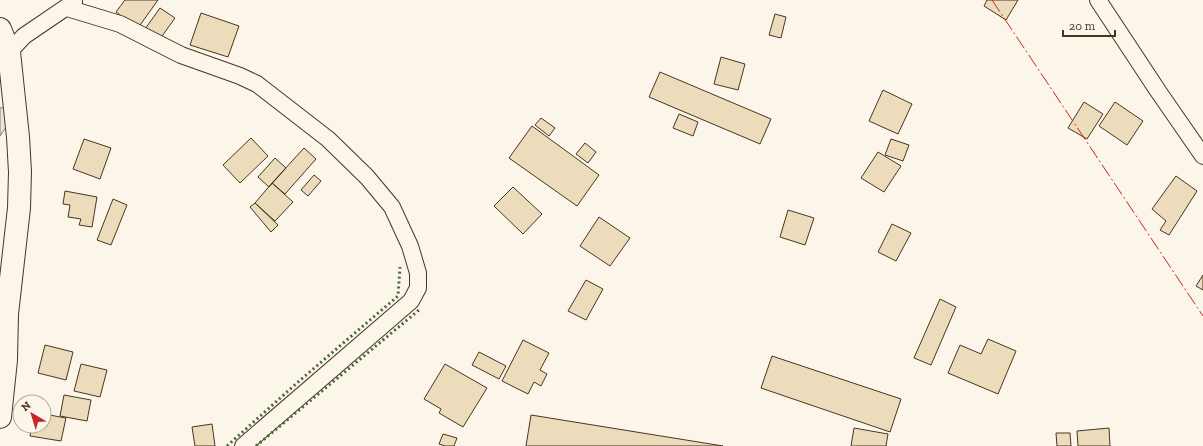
<svg xmlns="http://www.w3.org/2000/svg" width="1203" height="446" font-family="'Zilla Slab',serif">
<style>
.green{fill:#ede6d9;stroke:#887966}
.building{fill:#ecdcbc;stroke:#4a3520}
.lines{fill:none;stroke-linecap:round;stroke-linejoin:round}
.street-casing{stroke:#4a3520;stroke-width:18}
.secondary-casing{stroke:#4a3520;stroke-width:24}
.street{stroke:#fbf6e9;stroke-width:16}
.secondary{stroke:#fbf6e9;stroke-width:22}
.hedge{stroke:#436837;stroke-width:3;stroke-dasharray:2 3;stroke-linecap:butt}
.power{stroke:#c62828;stroke-width:1;stroke-dasharray:14 3 2 3;stroke-linecap:butt}
</style>
<rect width="100%" height="100%" fill="#fbf6e9"/>
<path class="green" d="M21,105l-21,31v-28z"/>
<path class="building" d="M125,0h33l-20,28 -22,-16z
M987,0h31l-12,20 -22,-14z
M160,8l15,10 -15,21 -15,-10z
M201,13l38,13 -11,31 -38,-12z
M775,14l11,3 -5,21 -12,-3z
M721,57l24,7 -7,26 -24,-6z
M660,72l111,47 -11,25 -111,-47z
M883,90l29,14 -14,30 -29,-13z
M1084,102l19,12 -16,25 -19,-11z
M1115,102l28,19 -16,24 -28,-19z
M679,114l19,8 -5,14 -20,-8z
M541,118l14,10 -6,8 -14,-11z
M532,126l67,49 -22,31 -68,-48z
M251,138l17,18 -28,27 -17,-18z
M84,139l27,9 -11,31 -27,-10z
M891,139l18,6 -6,16 -18,-6z
M585,143l11,9 -8,11 -12,-9z
M304,148l12,11 -31,35 -13,-11z
M878,152l23,14 -17,26 -23,-14z
M275,158l11,10 -17,19 -11,-10z
M314,175l7,6 -13,15 -7,-6z
M1176,176l21,15 -28,44 -9,-5 6,-9 -14,-12z
M272,183l21,19 -18,19 -20,-18z
M513,187l29,27 -19,20 -29,-28z
M65,191l32,6 -5,30 -13,-2 2,-6 -13,-2 2,-12 -7,-1z
M113,199l14,6 -16,40 -14,-5z
M255,203l23,22 -7,7 -21,-25z
M788,210l26,8 -9,27 -25,-8z
M599,217l31,21 -20,28 -30,-20z
M892,224l19,9 -15,28 -18,-9z
M1203,275v15l-7,-4z
M586,280l17,9 -17,31 -18,-9z
M940,299l16,8 -25,58 -17,-7z
M988,339l28,12 -18,43 -50,-21 12,-28 21,9z
M523,340l26,13 -9,17 7,4 -6,12 -7,-4 -6,12 -26,-13z
M45,345l28,7 -7,28 -28,-7z
M479,352l27,14 -7,13 -27,-14z
M772,356l129,43 -11,33 -129,-44z
M81,364l26,6 -7,27 -26,-6z
M445,364l42,24 -24,39 -24,-14 2,-4 -17,-10z
M64,395l27,5 -4,21 -27,-5z
M44,414l22,4 -5,23 -31,-5 2,-10h12z
M531,415l192,31h-197z
M212,424l3,22h-20l-3,-19z
M854,428l34,6 -2,12h-35z
M1109,428l1,18h-32l-1,-15z
M1056,433h14l1,13h-14z
M443,434l14,4 -3,8h-9l-6,-2z"/>
<g class="lines">
<g class="street-casing">
<path id="street" d="M1098,0l60,91 45,65
M67,8l53,16 61,31 59,21 17,8 71,55 39,38 25,30 18,39 8,27v15l-7,13 -168,145
M9,52l15,-16 50,-34"/>
</g>
<g class="secondary-casing">
<path id="secondary" d="M0,29l9,23 9,85 2,35 -1,36 -12,106 -1,46 -6,57"/>
</g>
<use href="#street" class="street"/>
<use href="#secondary" class="secondary"/>
<path class="hedge" d="M227,446l71,-64 100,-86 2,-29
M256,446l163,-136"/>
<path class="power" d="M992,0l211,316"/>
</g>
<g transform="translate(32 414) rotate(322)"><circle r="19" fill="#fbf6e9" stroke="#b4a999"/>
<path d="M0-3L7 15L0 10L-7 15Z" fill="#c62828"/>
<text y="-6" font-size="11" font-weight="bold" text-anchor="middle" fill="#4a3520">N</text>
</g>
<path d="M1063 30v6h52v-6" fill="none" stroke="#4a3520" stroke-width="2"/>
<text x="1069" y="30" font-size="12" fill="#4a3520" stroke="#fbf6e9" stroke-width="3" paint-order="stroke">20 m</text>
</svg>
